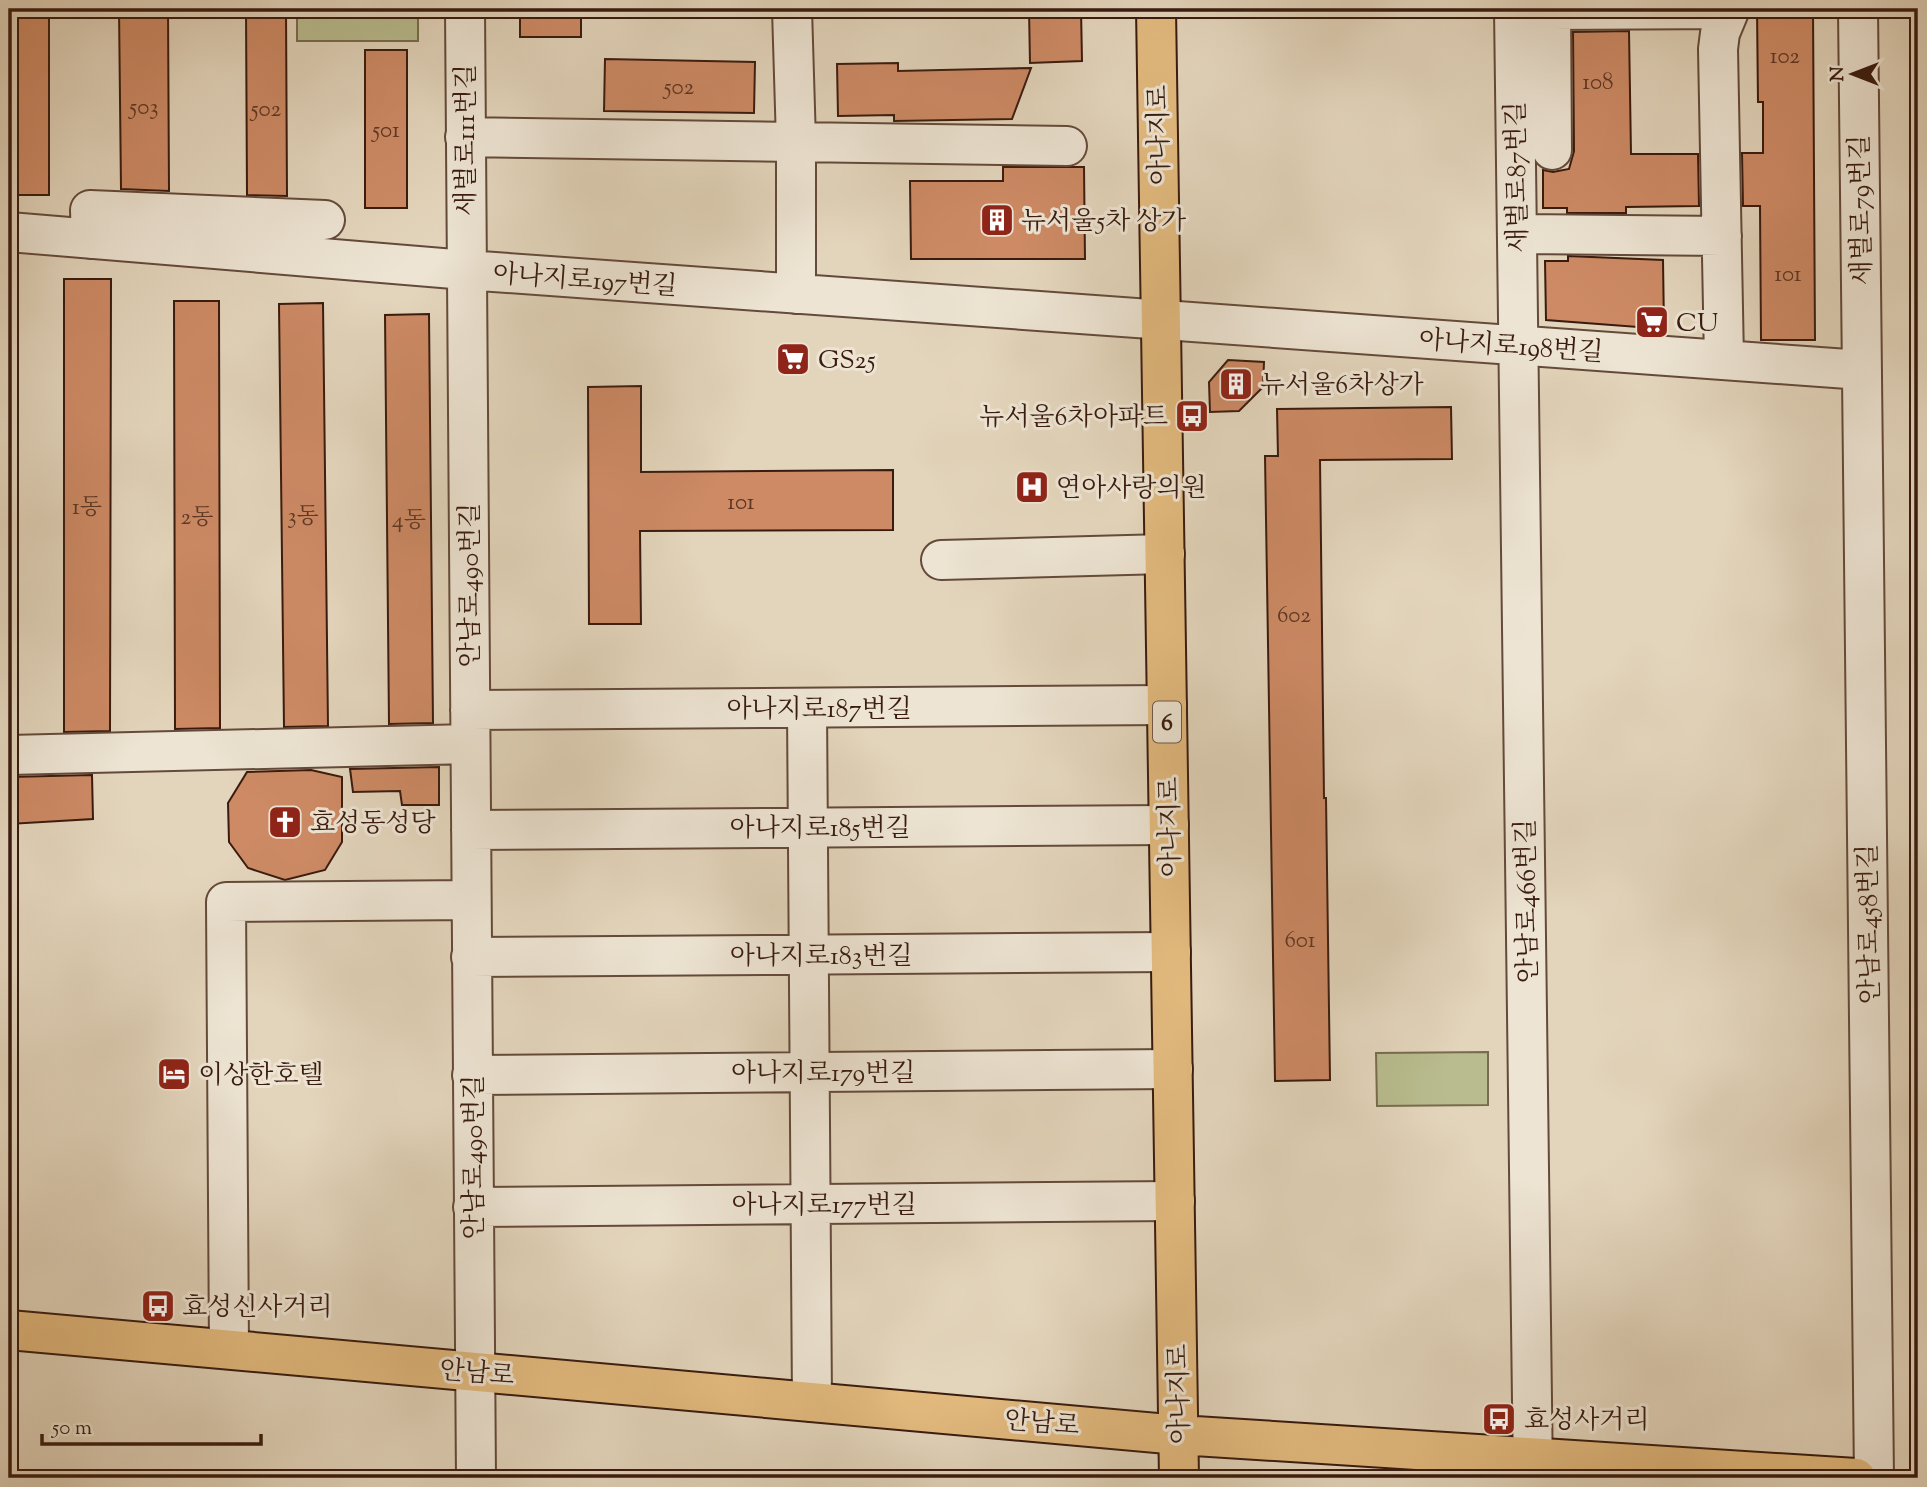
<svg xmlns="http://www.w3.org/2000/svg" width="1927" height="1487" font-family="'Sorts Mill Goudy','Noto Serif KR',serif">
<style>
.green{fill:#b8bc8e;stroke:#786c4e;stroke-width:2}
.building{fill:#cd8a65;stroke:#391b0f;stroke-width:2}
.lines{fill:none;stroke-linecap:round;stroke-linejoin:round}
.minor-casing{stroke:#644a3a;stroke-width:42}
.major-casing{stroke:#391b0f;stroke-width:42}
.minor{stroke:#ede4d3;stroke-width:38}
.major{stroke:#e2ba7e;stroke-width:38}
.labels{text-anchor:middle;stroke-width:6;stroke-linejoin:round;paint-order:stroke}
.number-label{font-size:23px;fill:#5e3724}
.shield{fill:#ede4d3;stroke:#6f574a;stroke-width:2}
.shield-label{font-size:24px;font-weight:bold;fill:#391b0f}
.street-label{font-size:26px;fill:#391b0f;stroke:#ede4d3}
.poi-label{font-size:26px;fill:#391b0f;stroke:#ede4d3;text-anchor:start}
</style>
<rect width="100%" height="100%" fill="#e3d5bc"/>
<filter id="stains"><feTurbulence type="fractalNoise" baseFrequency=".00286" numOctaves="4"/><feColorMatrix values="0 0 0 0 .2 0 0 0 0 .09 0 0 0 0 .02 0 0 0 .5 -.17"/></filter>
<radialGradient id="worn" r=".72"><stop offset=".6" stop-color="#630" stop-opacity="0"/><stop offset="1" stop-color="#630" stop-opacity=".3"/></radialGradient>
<path class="green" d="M297,9h121v32h-121z
M1488,1052v53l-111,1 -1,-53z"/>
<path class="building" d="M9,9h40v186h-40z
M119,9h49l1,182 -48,-2z
M246,9h40l1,187 -40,-1z
M520,9h61v28h-61z
M1029,9h52l1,52 -52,2z
M1757,9h56l2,331h-54l-1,-134h-17l-1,-53h21v-51h-5z
M1629,31l2,123h67l1,52 -73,1v6h-59v-5h-24v-38l10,2 16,-3 5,-18 -1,-119z
M365,50h42v158h-42z
M605,59l150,3 -1,51 -150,-2z
M898,63v8l133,-3 -19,51 -118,2v-6l-56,1 -1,-52z
M1003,167h81l1,92h-174l-1,-78h93z
M1568,256l95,4 1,69 -118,-9 -1,-59h23z
M64,279h47l-1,452 -46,1z
M174,301h45l1,427 -45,1z
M323,303l5,423 -44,1 -5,-423z
M429,314l4,409 -44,1 -4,-409z
M1228,360l36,2 -1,25 -24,24 -29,1 -1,-30z
M641,386v86l252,-2v60l-253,1 1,93h-52l-1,-237z
M1451,407l1,52 -132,1 4,338h2l4,282 -55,1 -10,-625h13l-1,-47z
M439,767v38h-37l-2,-14 -47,1 -3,-23z
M311,770l31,7v65l-17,28 -40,10 -37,-12 -19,-26 -1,-39 19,-31z
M92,775l1,44 -84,5v-47z"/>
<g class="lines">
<g class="minor-casing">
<path id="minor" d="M465,9l11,1469
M792,9l4,133v152
M1514,9l19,1469
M1551,9l1,141
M1858,9l16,1469
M1551,10l179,-1
M465,137l602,9
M9,232l457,38 1396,100
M1517,234l205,2
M91,239l-1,-29 235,10
M1724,360l-6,-311 2,-16 10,-24
M941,560l224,-6
M807,708l5,694
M470,710l697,-5
M9,755l461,-11
M471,830l698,-5
M471,957l700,-5
M472,1075l701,-6
M473,1207l702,-6
M229,1349l-3,-447 245,-2"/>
</g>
<g class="major-casing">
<path id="major" d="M1156,9l23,1469
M9,1330l1170,105 677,43"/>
</g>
<use href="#minor" class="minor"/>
<use href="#major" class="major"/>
</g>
<defs>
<g id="building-square" transform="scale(1.75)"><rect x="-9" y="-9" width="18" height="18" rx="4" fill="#8f2418" stroke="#ede4d3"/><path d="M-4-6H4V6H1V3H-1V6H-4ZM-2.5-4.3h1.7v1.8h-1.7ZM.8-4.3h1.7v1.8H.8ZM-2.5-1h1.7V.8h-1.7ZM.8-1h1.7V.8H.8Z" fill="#fff"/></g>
<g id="supermarket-square" transform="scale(1.75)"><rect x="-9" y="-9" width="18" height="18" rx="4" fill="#8f2418" stroke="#ede4d3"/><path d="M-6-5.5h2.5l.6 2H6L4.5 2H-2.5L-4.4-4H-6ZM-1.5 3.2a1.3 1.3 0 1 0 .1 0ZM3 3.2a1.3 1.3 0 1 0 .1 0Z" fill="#fff"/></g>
<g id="bus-square" transform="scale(1.75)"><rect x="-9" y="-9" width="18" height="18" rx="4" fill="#8f2418" stroke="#ede4d3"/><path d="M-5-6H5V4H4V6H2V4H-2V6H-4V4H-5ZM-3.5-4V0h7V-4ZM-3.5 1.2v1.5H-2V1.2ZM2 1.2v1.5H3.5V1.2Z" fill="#fff"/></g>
<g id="hospital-square" transform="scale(1.75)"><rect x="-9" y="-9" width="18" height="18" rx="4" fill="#8f2418" stroke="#ede4d3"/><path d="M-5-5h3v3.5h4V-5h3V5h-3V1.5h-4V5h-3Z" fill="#fff"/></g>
<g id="church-square" transform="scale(1.75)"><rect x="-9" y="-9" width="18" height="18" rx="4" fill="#8f2418" stroke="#ede4d3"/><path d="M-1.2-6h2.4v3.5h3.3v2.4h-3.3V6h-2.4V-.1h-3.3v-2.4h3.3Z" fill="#fff"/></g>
<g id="hotel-square" transform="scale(1.75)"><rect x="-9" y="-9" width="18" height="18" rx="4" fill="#8f2418" stroke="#ede4d3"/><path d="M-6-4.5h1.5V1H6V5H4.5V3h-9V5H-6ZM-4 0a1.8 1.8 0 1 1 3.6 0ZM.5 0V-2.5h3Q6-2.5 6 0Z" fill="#fff"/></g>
</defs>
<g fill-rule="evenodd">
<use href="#building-square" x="997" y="220"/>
<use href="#supermarket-square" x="1652" y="322"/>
<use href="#supermarket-square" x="793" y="359"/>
<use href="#building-square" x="1236" y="384"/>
<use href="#bus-square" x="1192" y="416"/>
<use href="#hospital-square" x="1032" y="487"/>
<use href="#church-square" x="285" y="822"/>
<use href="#hotel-square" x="174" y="1074"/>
<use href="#bus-square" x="158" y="1306"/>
<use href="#bus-square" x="1499" y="1419"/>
</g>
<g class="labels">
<g class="number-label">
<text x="1785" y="63">102</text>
<text x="1598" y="89">108</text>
<text x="679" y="94">502</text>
<text x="144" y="114">503</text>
<text x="266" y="116">502</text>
<text x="386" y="137">501</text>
<text x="1788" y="281">101</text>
<text x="741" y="509">101</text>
<text x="87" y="514">1동</text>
<text x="303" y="523">3동</text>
<text x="197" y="524">2동</text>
<text x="409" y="527">4동</text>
<text x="1294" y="622">602</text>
<text x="1300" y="947">601</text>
</g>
<rect class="shield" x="1153" y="701.5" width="28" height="41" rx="5"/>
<g class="shield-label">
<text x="1167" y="730">6</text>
</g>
<g class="street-label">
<text transform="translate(1158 135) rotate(-91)" y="9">아나지로</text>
<text transform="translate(465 140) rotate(-90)" y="9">새벌로111번길</text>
<text transform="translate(1516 177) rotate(-91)" y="9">새벌로87번길</text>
<text transform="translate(1860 210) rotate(-91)" y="9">새벌로79번길</text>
<text transform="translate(585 279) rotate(4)" y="9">아나지로197번길</text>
<text transform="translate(1511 345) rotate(4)" y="9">아나지로198번길</text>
<text transform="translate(469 585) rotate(-90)" y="9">안남로490번길</text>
<text x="819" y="717">아나지로187번길</text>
<text x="820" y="836">아나지로185번길</text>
<text transform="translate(1169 827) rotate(-91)" y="9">아나지로</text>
<text transform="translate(1526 901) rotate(-91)" y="9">안남로466번길</text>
<text transform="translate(1868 924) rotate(-91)" y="9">안남로458번길</text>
<text x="821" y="964">아나지로183번길</text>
<text x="823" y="1081">아나지로179번길</text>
<text transform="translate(473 1157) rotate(-90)" y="9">안남로490번길</text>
<text x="824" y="1213">아나지로177번길</text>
<text transform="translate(477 1372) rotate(5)" y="9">안남로</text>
<text transform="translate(1178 1394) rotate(-91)" y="9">아나지로</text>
<text transform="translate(1042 1422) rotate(5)" y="9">안남로</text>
</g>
<g class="poi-label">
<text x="1021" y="229">뉴서울5차 상가</text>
<text x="1676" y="331">CU</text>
<text x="818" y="368">GS25</text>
<text x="1260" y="393">뉴서울6차상가</text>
<text x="1168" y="425" text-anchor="end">뉴서울6차아파트</text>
<text x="1056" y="496">연아사랑의원</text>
<text x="310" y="831">효성동성당</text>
<text x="198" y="1083">이상한호텔</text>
<text x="182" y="1315">효성신사거리</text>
<text x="1524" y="1428">효성사거리</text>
</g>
</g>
<rect width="1927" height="1487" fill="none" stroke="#e3d5bc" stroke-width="35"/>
<rect x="10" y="10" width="1906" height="1466" fill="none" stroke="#391b0f" stroke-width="3.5"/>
<rect x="18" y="18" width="1892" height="1452" fill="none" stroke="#391b0f" stroke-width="2"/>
<g transform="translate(1853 74) rotate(270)" stroke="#ede4d3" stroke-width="5" paint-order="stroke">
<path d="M0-5L12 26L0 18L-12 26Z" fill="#391b0f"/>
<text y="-10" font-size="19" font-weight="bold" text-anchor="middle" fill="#391b0f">N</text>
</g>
<path d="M42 1434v10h219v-10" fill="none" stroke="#391b0f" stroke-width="3.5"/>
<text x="52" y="1434" font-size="21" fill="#391b0f" stroke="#ede4d3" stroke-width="5" paint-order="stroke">50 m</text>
<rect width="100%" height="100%" filter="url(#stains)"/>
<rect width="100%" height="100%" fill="url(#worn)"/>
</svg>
